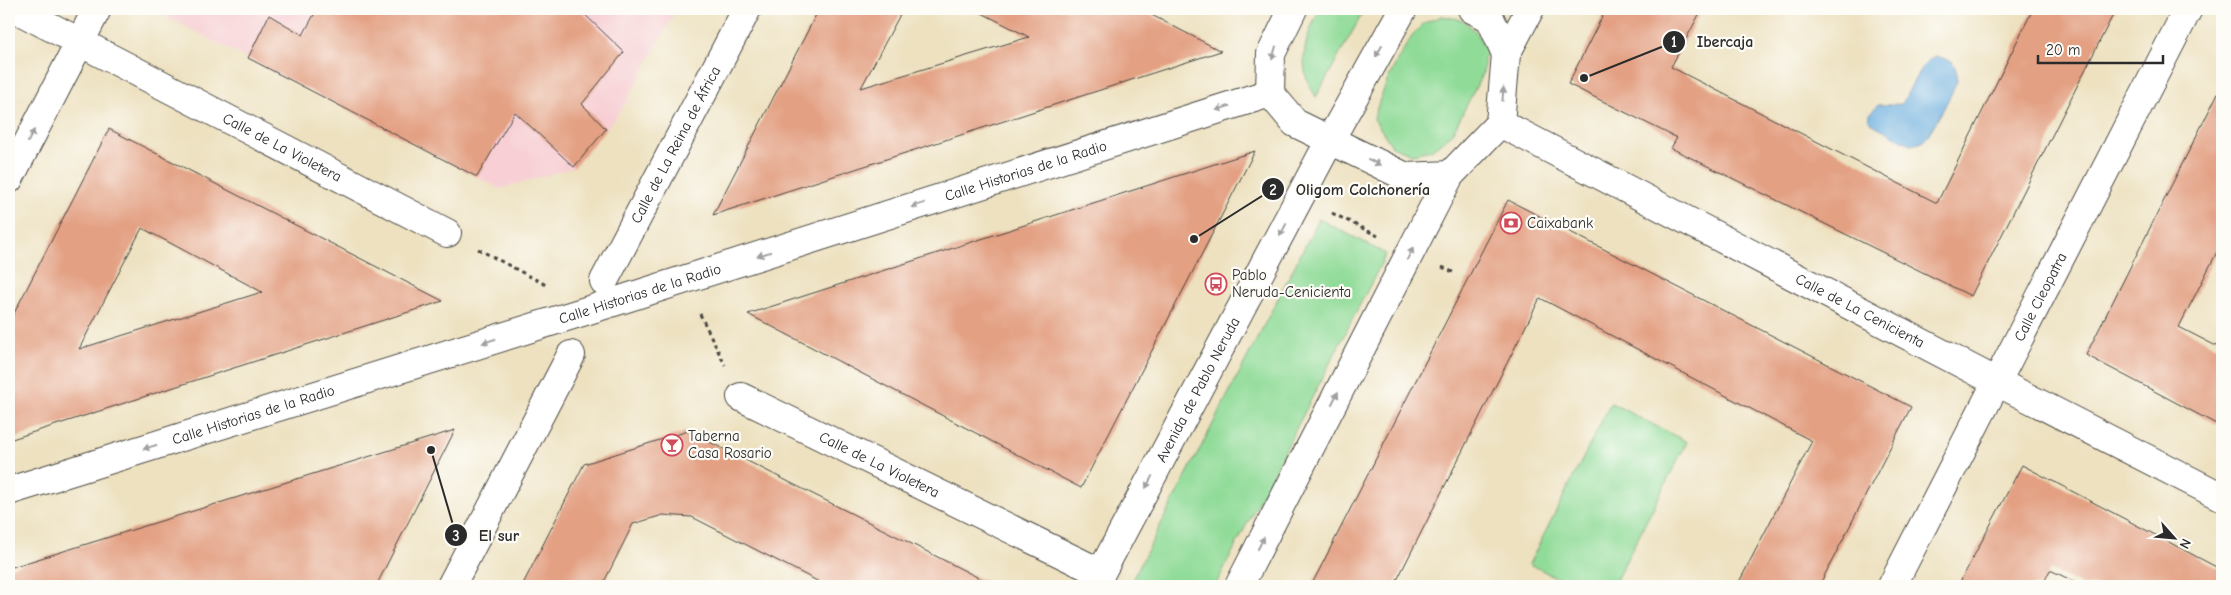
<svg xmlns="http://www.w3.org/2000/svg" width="2231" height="595" font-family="'Comic Neue',sans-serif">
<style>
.built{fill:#f7cfd4}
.green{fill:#90db98;stroke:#5e8362}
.water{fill:#6aaedf;stroke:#4a6c85}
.building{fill:#e3a083;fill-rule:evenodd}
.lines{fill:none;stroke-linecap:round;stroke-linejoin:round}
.pedestrian-casing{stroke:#484641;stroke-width:30}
.minor-casing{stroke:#484641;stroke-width:30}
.secondary-casing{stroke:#484641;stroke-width:30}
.path{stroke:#484641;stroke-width:3;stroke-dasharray:4 4;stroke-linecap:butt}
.pedestrian{stroke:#fff;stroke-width:28}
.minor{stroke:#fff;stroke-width:28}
.secondary{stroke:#fff;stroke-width:28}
.oneway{fill:#a0a0a0}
.labels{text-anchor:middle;stroke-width:4.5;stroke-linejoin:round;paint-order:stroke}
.street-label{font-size:15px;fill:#2b2b2b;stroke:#fdfcf7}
.poi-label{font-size:15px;fill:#2b2b2b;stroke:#fdfcf7;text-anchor:start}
.leader{fill:none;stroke:#2b2b2b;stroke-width:2}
.callout-dot{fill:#2b2b2b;stroke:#fdfcf7;stroke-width:2}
.mark-label{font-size:15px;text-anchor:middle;font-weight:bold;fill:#fff}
.callout-label{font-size:16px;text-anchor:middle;font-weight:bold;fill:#2b2b2b;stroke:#fdfcf7;stroke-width:4.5;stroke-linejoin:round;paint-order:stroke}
</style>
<rect width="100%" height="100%" fill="#fdfcf7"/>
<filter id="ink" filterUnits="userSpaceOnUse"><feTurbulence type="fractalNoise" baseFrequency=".02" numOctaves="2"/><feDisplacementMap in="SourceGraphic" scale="10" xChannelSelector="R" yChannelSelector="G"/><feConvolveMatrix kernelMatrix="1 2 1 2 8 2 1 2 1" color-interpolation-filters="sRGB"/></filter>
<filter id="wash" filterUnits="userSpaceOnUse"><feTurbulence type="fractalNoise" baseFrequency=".0096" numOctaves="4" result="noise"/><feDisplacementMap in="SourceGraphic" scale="20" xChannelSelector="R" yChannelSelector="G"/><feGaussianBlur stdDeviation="1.12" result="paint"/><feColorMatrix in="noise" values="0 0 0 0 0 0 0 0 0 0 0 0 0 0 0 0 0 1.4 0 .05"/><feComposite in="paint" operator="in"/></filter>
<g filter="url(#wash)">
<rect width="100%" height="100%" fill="#ede1c0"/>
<path class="built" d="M171,9h506l-55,100 -48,58 -74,22 -333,-172z"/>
<path class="green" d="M1321,9h44l-49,88c-3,-6 -9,-14 -10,-21 -6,-24 3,-48 15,-67z
M1442,16l21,4 15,14 7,17 -2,22 -31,61 -21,16 -19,4 -20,-8 -18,-27c6,-26 28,-74 47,-93 5,-5 14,-7 21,-10z
M1319,219l67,35 -171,332h-86z
M1611,403l76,39 -74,144h-39l-45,-22z"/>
<path class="water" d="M1936,56l16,5c3,6 6,12 5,19 -4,14 -25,50 -34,62l-13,2 -34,-18 -7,-6 1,-6 7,-9 25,-1c7,-13 20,-44 34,-48z"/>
<g id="blocks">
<path class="building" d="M317,9h262l45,43 -42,52 24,25 -32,38 -59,-55 -38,65 -229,-119 21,-43 34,20z
M819,9h84l-42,79 168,-51 -55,-28h166l81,42 -508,164z
M1606,9h96l-31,58 266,136 96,-194h83l-145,287 -300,-148 6,-10 -109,-54z
M2222,85v157l-43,85 43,22v78l-136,-72z
M109,129l334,172 -434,139v-117zM142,228l120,64 -183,57z
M1255,151l-174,337 -333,-174z
M1508,200l403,207 -92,179h-82l75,-145 -272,-143 -146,288h-83z
M455,430l-79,156h-367v-18z
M688,431l307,155h-168l-135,-69 -29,-2 -30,9 -31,62h-80l62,-122z
M2022,465l200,105v16h-138l-34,-16 -8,16h-84z"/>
</g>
</g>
<g filter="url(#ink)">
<use href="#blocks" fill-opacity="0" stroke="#484641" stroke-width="1"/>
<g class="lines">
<g class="pedestrian-casing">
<g id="pedestrian">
<path id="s1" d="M604,281l143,-272"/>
<path d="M451,586l120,-231"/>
<path id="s2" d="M1892,586l296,-577"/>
</g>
</g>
<g class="minor-casing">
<g id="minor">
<path id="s3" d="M16,9l431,224"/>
<path id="s4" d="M1500,123l497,259 225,115"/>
<path d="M9,179l88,-170"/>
<path id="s5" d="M741,397l360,176"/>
<path id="s6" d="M9,491l583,-182 678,-216"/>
</g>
</g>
<g class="secondary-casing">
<g id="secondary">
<path d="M1293,9l-22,45 -1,39 25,30 111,54 44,-2"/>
<path d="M1472,9l18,9 16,36"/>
<path id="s7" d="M1094,586l236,-446 73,-131"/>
<path d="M1239,586l211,-411 50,-52 6,-69 24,-45"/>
</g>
</g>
<path class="path" d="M1332,213l46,23
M478,249l68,36
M1442,267l13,6
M700,314l25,51"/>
<use href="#pedestrian" class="pedestrian"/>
<use href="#minor" class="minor"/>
<use href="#secondary" class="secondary"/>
</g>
<defs><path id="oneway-solid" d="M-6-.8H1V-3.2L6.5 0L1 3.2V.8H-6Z" transform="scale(1.25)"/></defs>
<g class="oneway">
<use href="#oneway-solid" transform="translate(1379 51) rotate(119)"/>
<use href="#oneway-solid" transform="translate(1274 53) rotate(106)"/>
<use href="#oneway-solid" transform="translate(1503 94) rotate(-85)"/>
<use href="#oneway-solid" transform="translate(1223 108) rotate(162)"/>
<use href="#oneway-solid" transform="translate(31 136) rotate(-62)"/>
<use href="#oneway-solid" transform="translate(1374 162) rotate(26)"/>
<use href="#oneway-solid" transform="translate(918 205) rotate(162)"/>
<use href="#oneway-solid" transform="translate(1283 230) rotate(118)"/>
<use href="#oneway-solid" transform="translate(764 254) rotate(162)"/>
<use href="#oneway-solid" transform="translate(1410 254) rotate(-63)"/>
<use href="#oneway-solid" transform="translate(489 341) rotate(163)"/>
<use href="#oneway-solid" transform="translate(1335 398) rotate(-63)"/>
<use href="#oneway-solid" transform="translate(150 447) rotate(163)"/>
<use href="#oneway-solid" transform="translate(1149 482) rotate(118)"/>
<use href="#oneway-solid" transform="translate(1261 543) rotate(-63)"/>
</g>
</g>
<defs>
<g id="bank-ring" transform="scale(1.125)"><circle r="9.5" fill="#fdfcf7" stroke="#d1495b" stroke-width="1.5"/><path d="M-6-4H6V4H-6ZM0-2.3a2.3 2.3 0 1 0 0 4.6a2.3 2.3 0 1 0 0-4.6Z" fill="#d1495b"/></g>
<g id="bus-ring" transform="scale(1.125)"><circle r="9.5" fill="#fdfcf7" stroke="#d1495b" stroke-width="1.5"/><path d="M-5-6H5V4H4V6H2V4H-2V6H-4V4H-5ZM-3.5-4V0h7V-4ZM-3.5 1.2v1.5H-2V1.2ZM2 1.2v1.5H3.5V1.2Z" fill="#d1495b"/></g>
<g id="bar-ring" transform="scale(1.125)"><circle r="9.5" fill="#fdfcf7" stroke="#d1495b" stroke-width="1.5"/><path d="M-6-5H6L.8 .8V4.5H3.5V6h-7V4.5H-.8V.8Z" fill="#d1495b"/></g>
</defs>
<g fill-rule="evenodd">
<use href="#bank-ring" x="1511" y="223"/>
<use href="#bus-ring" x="1216" y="284"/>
<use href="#bar-ring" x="672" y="445"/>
</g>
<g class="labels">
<g class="street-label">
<text dy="5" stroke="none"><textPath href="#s1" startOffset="154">Calle de La Reina de África</textPath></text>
<text dy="5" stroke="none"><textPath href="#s3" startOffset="300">Calle de La Violetera</textPath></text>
<text dy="5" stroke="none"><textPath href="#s6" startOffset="1066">Calle Historias de la Radio</textPath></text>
<text dy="5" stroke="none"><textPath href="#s6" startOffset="661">Calle Historias de la Radio</textPath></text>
<text dy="5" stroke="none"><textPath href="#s2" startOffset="325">Calle Cleopatra</textPath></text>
<text dy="5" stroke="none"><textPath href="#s4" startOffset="406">Calle de La Cenicienta</textPath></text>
<text dy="5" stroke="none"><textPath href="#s7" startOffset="222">Avenida de Pablo Neruda</textPath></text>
<text dy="5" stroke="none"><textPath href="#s6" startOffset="256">Calle Historias de la Radio</textPath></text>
<text dy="5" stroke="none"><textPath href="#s5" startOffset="154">Calle de La Violetera</textPath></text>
</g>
<g class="poi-label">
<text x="1527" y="228">Caixabank</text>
<text x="1232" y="280">Pablo<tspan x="1232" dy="17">Neruda-Cenicienta</tspan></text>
<text x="688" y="441">Taberna<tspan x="688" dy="17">Casa Rosario</tspan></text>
</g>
</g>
<path class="leader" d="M1584 78L1674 42M1194 239L1273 189M431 450L456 535"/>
<g class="callout-dot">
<circle cx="1584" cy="78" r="5"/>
<circle cx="1194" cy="239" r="5"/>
<circle cx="431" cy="450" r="5"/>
<circle cx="1674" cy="42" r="12"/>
<circle cx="1273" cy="189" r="12"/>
<circle cx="456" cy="535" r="12"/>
</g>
<g class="mark-label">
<text x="1674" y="47">1</text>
<text x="1273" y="195">2</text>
<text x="456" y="541">3</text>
</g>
<g class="callout-label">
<text x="1725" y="47">Ibercaja</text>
<text x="1363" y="195">Oligom Colchonería</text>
<text x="499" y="541">El sur</text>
</g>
<rect width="2231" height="595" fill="none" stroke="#fdfcf7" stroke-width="30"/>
<g transform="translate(2174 538) rotate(117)" stroke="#fdfcf7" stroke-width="4" paint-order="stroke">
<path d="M0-4L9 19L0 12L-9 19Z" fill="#2b2b2b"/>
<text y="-8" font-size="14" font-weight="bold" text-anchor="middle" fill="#2b2b2b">N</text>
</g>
<path d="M2038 55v8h125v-8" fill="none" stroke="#2b2b2b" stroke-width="2.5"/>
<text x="2046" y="55" font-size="15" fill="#2b2b2b" stroke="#fdfcf7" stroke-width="4" paint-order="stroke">20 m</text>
</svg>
